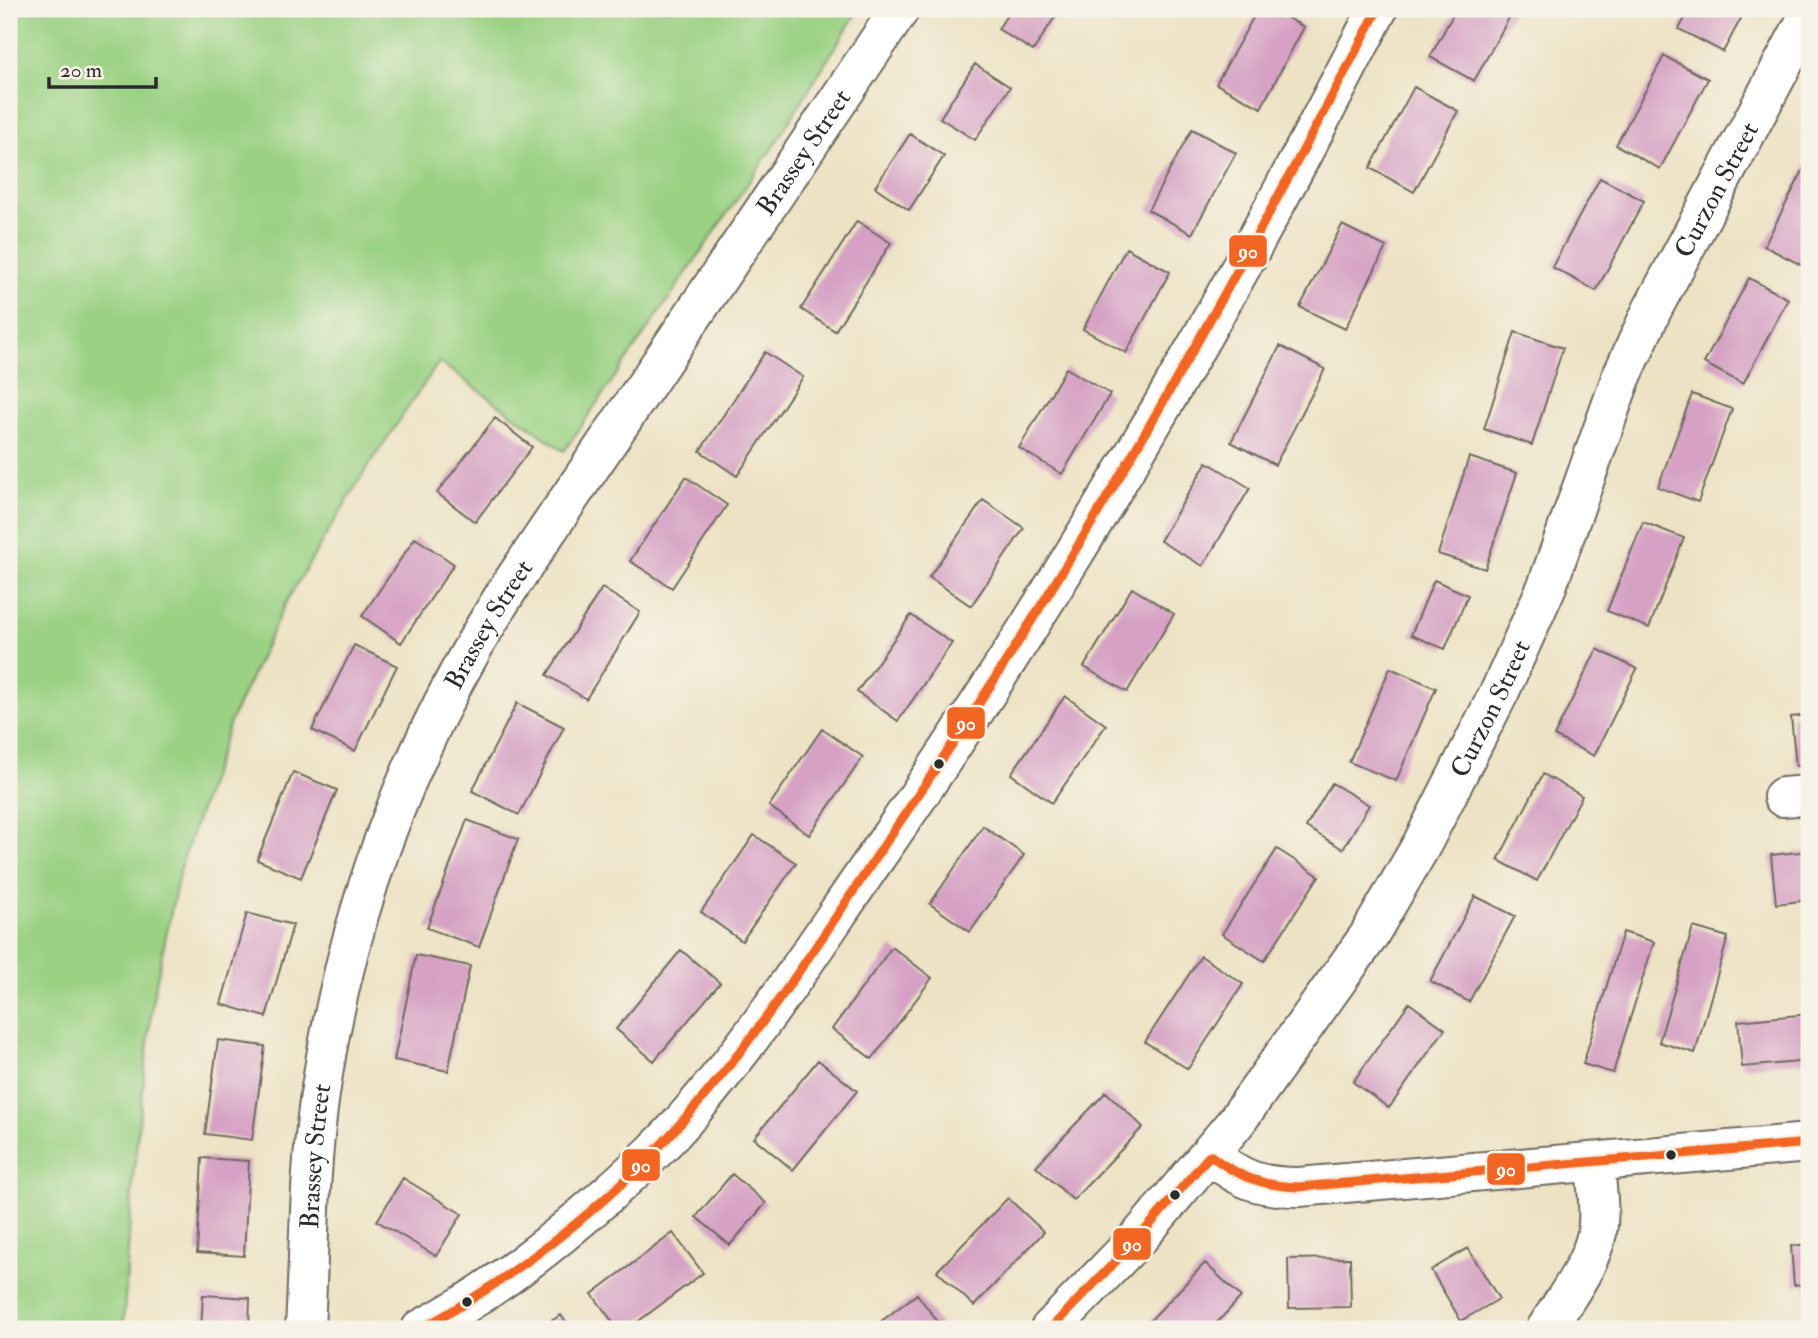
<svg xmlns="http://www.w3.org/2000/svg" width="1818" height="1338" font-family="'IM FELL Double Pica',serif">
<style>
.green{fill:#9ad183;stroke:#627e57;stroke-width:2}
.building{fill:#d6a1c4}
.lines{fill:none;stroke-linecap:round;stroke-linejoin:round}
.street-casing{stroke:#6f6b61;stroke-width:42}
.street{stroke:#fff;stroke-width:38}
.bus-1-casing{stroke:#f7f3e8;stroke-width:14}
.bus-1{stroke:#f26522;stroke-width:9}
.bus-dot{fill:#2b2b2b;stroke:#f7f3e8;stroke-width:2.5}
.labels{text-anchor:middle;stroke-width:6;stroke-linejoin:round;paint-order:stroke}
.street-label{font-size:26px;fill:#2b2b2b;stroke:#f7f3e8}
.line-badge{stroke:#f7f3e8;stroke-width:2.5}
.badge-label{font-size:19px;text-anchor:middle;font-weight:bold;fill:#fff}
</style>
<rect width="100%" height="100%" fill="#f7f3e8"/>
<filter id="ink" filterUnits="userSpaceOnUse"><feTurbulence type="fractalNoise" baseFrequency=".0143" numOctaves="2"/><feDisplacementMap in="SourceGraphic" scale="14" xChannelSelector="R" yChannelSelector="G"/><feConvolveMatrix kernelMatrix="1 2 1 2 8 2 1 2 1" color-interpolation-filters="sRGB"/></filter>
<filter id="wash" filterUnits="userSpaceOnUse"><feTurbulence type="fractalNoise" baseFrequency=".00686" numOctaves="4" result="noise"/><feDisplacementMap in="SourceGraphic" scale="28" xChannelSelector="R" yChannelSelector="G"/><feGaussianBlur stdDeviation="1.57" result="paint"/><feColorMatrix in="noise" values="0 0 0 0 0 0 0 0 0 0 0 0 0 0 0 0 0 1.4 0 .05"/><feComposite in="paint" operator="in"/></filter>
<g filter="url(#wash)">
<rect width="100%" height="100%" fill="#ede2c4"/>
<path class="green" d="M9,9h850l-82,132 -213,310 -125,-89 -76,112 -77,128 -56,120 -50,147 -27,129 -20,179 -10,152h-114z"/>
<g id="blocks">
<path class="building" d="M1011,9h49l-27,42 -35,-22z
M1258,9h13l33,18 -43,81 -45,-24z
M1456,9h58l-40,72 -44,-24z
M1690,9h56l-23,43 -44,-23z
M1664,56l44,23 -48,90 -44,-24z
M975,64l35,23 -35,53 -35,-22z
M1414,87l44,24 -44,81 -44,-24z
M1192,129l44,24 -44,81 -44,-24z
M910,134l34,22 -35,54 -34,-23z
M1809,159v106l-2,3 -43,-22z
M1600,178l44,23 -48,90 -44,-24z
M857,221l34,22 -56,88 -34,-22z
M1342,225l44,22 -41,82 -45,-22z
M1126,248l44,24 -44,81 -43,-24z
M1749,278l39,21 -45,85 -39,-21z
M1515,332l48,16 -31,97 -48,-16z
M1280,346l45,23 -50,96 -44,-23z
M765,352l38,25 -66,99 -37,-25z
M1066,368l44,26 -48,80 -43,-26z
M1692,394l40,15 -34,93 -40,-15z
M495,418l37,29 -57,75 -38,-29z
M1469,457l48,16 -32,96 -47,-15z
M1207,462l43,26 -47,78 -43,-25z
M686,477l41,28 -55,83 -42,-27z
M983,500l41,28 -53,78 -42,-29z
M1643,522l41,16 -35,90 -42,-17z
M415,538l39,26 -53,79 -39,-27z
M1434,580l34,15 -23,54 -34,-14z
M602,588l38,24 -54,87 -39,-24z
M1132,588l42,26 -47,78 -43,-25z
M911,615l41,28 -54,78 -41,-29z
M354,645l43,21 -42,85 -43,-21z
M1597,649l40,20 -43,87 -40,-20z
M1390,668l46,20 -40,93 -47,-19z
M1065,696l41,29 -54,78 -41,-29z
M517,703l47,24 -45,88 -47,-24z
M1809,715v50l-13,1 -5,-49z
M822,729l41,28 -54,78 -40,-29z
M293,772l44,18 -36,88 -44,-18z
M1543,774l39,22 -45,85 -39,-21z
M1332,783l37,22 -26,44 -37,-22z
M467,820l51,19 -39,108 -52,-19z
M983,826l41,29 -54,77 -40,-28z
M754,835l42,28 -54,78 -41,-29z
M1277,849l42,27 -55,85 -42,-27z
M1809,851v49l-33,4 -5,-49z
M1475,896l40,20 -46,86 -39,-21z
M247,913l46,12 -27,92 -45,-13z
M1693,927l35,10 -33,116 -36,-11z
M1623,932l31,10 -41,131 -30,-9z
M892,947l40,31 -60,81 -40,-30z
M681,950l39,33 -66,78 -38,-32z
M416,955l54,11 -22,105 -54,-11z
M1201,956l42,28 -55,85 -43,-27z
M1409,1003l36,26 -56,79 -36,-26z
M1809,1014v47l-67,6 -4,-46z
M218,1040l47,6 -13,94 -47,-6z
M818,1060l39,31 -64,79 -39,-32z
M1106,1092l37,35 -70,73 -37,-34z
M202,1158l47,3 -5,95 -47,-3z
M732,1174l34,29 -36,42 -34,-28z
M403,1178l59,36 -26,42 -59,-35z
M1008,1198l36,34 -70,74 -37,-35z
M673,1233l30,40 -75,56h-10l-26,-35z
M1809,1244v52h-2l-1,-12 -12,1 -3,-39z
M1468,1248l31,51 -38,22 -30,-51z
M1350,1258l1,49 -62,1 -1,-49z
M1205,1263l36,34 -30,32h-69z
M917,1294l26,35h-72z
M203,1295l47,3 -1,31h-48z
M561,1315l9,14h-32z"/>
</g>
</g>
<g filter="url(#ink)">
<use href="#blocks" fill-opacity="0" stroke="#6f6b61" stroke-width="2"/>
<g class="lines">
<g class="street-casing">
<g id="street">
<path d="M1783,797l26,-2"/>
<path d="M1210,1155c31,25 49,32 89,32l510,-44"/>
<path id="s1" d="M305,1329c4,-76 4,-153 14,-228 26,-187 91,-360 193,-518l388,-574"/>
<path d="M421,1329c69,-36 129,-83 187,-135 29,-26 58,-52 83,-82 70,-81 128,-173 190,-262 126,-181 241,-370 349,-563 52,-92 99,-185 148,-278"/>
<path id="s2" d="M1050,1329l90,-93 96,-114 132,-185 54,-93 78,-153 47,-105 74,-208 31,-68 157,-295"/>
<path d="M1546,1329c18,-29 44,-62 51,-96 4,-23 -1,-48 -2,-71"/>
</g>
</g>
<use href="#street" class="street"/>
<g class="bus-1-casing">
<path id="bus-1" d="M1210,1155c28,22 53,31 89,32l510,-44
M421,1329c94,-52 187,-124 259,-205 83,-92 150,-199 219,-301 180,-262 332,-533 479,-814
M1050,1329l90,-93 70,-81"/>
</g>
<use href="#bus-1" class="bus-1"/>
</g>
</g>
<g class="bus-dot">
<circle cx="939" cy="764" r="6"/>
<circle cx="1671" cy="1155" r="6"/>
<circle cx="1175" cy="1195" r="6"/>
<circle cx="467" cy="1302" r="6"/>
</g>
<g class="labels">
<g class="street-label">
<text dy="9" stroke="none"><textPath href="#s1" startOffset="1306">Brassey Street</textPath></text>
<text dy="9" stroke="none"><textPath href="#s2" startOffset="1332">Curzon Street</textPath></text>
<text dy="9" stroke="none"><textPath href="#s1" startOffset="738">Brassey Street</textPath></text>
<text dy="9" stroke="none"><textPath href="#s2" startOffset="765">Curzon Street</textPath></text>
<text dy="9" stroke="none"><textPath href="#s1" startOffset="173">Brassey Street</textPath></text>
</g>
</g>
<g class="line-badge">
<rect x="1228" y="234" width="40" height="34" rx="7" fill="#f26522"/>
<rect x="946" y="706" width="40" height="34" rx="7" fill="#f26522"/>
<rect x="621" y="1148" width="40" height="34" rx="7" fill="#f26522"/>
<rect x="1486" y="1152" width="40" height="34" rx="7" fill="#f26522"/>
<rect x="1112" y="1227" width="40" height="34" rx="7" fill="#f26522"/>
</g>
<g class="badge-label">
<text x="1248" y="258">90</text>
<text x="966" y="730">90</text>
<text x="641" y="1172">90</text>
<text x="1506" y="1176">90</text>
<text x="1132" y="1251">90</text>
</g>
<rect width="1818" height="1338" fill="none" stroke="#f7f3e8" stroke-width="35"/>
<path d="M49 77v10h107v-10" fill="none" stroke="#2b2b2b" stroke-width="3.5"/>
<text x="60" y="77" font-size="21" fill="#2b2b2b" stroke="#f7f3e8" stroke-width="5" paint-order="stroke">20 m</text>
</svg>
